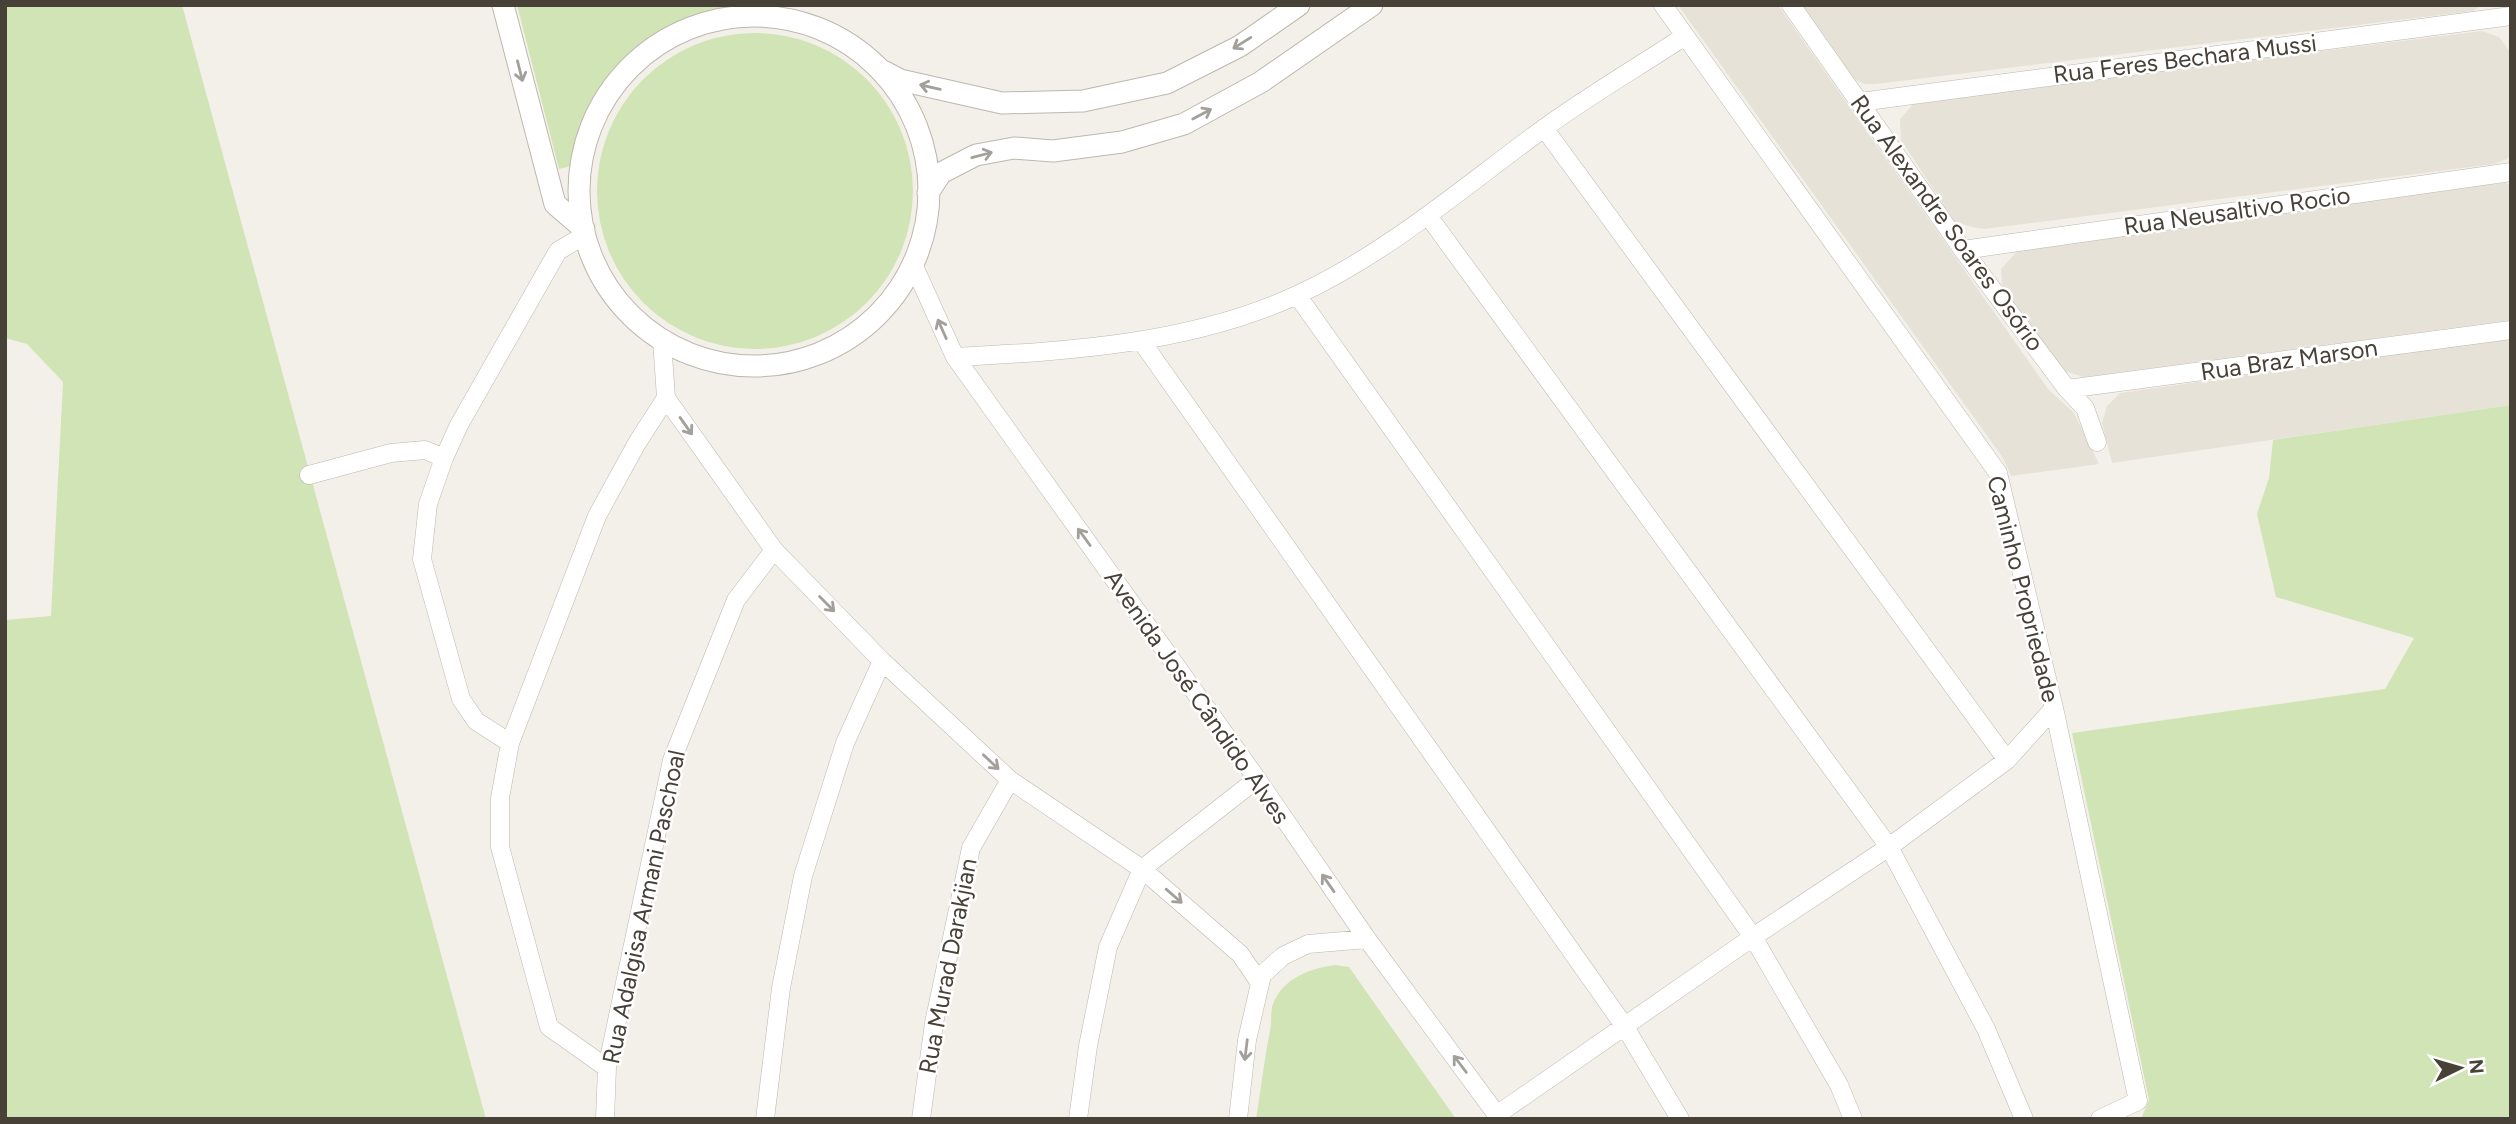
<svg xmlns="http://www.w3.org/2000/svg" width="2516" height="1124" font-family="Figtree,sans-serif">
<style>
.residential{fill:#e7e2d8}
.green{fill:#d1e4b6}
.lines{fill:none;stroke-linecap:round;stroke-linejoin:round}
.minor-casing{stroke:#beb7ad;stroke-width:19}
.tertiary-casing{stroke:#beb7ad;stroke-width:23}
.minor{stroke:#fff;stroke-width:18}
.tertiary{stroke:#fff;stroke-width:21}
.oneway{stroke:#a3a09c}
.labels{text-anchor:middle;stroke-width:5;stroke-linejoin:round;paint-order:stroke}
.street-label{font-size:24px;fill:#474138;stroke:#fff}
</style>
<rect width="100%" height="100%" fill="#f3f0ea"/>
<path class="residential" d="M1678,5h100l270,384 26,24 25,51 -88,12 -8,-18z
M1799,5h683l-9,6 -597,73h-12l-12,-6z
M2482,31l17,6 12,16v100l-4,6 -13,5 -510,65 -12,-2 -18,-6 -53,-81 -1,-21 15,-17z
M2498,180l13,5v135l-428,57 -24,-8 -56,-76 -2,-24 18,-20z
M2511,338v67l-399,58 -10,-40 5,-17 13,-13z"/>
<path class="green" d="M5,5h177l304,1114h-481v-499l46,-4 12,-234 -36,-38 -22,-6z
M517,5h239c-20,3 -40,4 -60,10 -71,21 -111,81 -125,151l-12,3z
M597 191a158 158 0 1 1 316 0a158 158 0 1 1-316 0Z
M2511,405v714h-370l8,-19 -77,-367 313,-44 29,-51 -138,-41 -19,-83 12,-36 4,-38z
M1335,965l14,2 107,152h-200c5,-29 8,-59 14,-88 2,-9 0,-19 3,-27 10,-26 38,-36 62,-39z"/>
<g class="lines">
<g class="minor-casing">
<path id="minor" d="M1663,5l335,468 56,235 84,393 -38,18
M1791,5l172,245 104,139 18,19 12,34
M1860,102l651,-86
M1544,128l463,632
M1429,217l460,630 97,182 38,90
M1963,250l548,-78
M913,264l42,93 302,422 110,160 133,180
M1297,295l456,642 86,148 14,34
M662,340l4,58 108,152 108,111 128,119 132,89 98,85 20,29
M1142,342l483,685 55,92
M955,357c116,-6 235,-13 342,-62 91,-42 166,-108 246,-166 45,-33 95,-62 142,-93
M2067,389l444,-59
M309,475l82,-22 34,-3 19,8
M510,743l-34,-22 -15,-22 -39,-140 6,-55 16,-46 15,-33 87,-153 12,-21 27,-16
M607,1068l-58,-41 -49,-180v-49l10,-55 87,-227 40,-73 29,-45
M1498,1114l255,-177 136,-90 118,-87 47,-52
M605,1119l2,-51 65,-308 64,-160 38,-50
M765,1119l16,-131 22,-112 42,-133 37,-82
M921,1119l13,-96 37,-175 39,-68
M1078,1119l10,-73 20,-99 34,-78 115,-90
M1238,1119l9,-79 15,-65 21,-19 25,-12 59,-5"/>
</g>
<g class="tertiary-casing">
<path id="tertiary" d="M503,5l52,199 29,25
M579 191a175 175 0 1 1 350 0a175 175 0 1 1-350 0Z
M885,72l15,8 102,23 81,-2 84,-18 73,-37 59,-41
M928,193l13,-20 35,-18 38,-7 39,3 69,-9 62,-18 77,-42 111,-77"/>
</g>
<use href="#minor" class="minor"/>
<use href="#tertiary" class="tertiary"/>
</g>
<defs><path id="oneway-shaft" d="M-6 0H5M1.5-3L5.5 0L1.5 3" fill="none" stroke-width="1.6" stroke-linecap="round" stroke-linejoin="round" transform="scale(1.75)"/></defs>
<g class="oneway">
<use href="#oneway-shaft" transform="translate(1242 43) rotate(148)"/>
<use href="#oneway-shaft" transform="translate(520 71) rotate(76)"/>
<use href="#oneway-shaft" transform="translate(930 87) rotate(-167)"/>
<use href="#oneway-shaft" transform="translate(1202 114) rotate(-28)"/>
<use href="#oneway-shaft" transform="translate(982 155) rotate(-15)"/>
<use href="#oneway-shaft" transform="translate(942 329) rotate(-114)"/>
<use href="#oneway-shaft" transform="translate(686 426) rotate(55)"/>
<use href="#oneway-shaft" transform="translate(1084 537) rotate(-126)"/>
<use href="#oneway-shaft" transform="translate(827 604) rotate(45)"/>
<use href="#oneway-shaft" transform="translate(991 762) rotate(43)"/>
<use href="#oneway-shaft" transform="translate(1328 883) rotate(-125)"/>
<use href="#oneway-shaft" transform="translate(1174 896) rotate(41)"/>
<use href="#oneway-shaft" transform="translate(1246 1050) rotate(97)"/>
<use href="#oneway-shaft" transform="translate(1460 1064) rotate(-127)"/>
</g>
<g class="labels">
<g class="street-label">
<text transform="translate(2185 59) rotate(-7)" y="8">Rua Feres Bechara Mussi</text>
<text transform="translate(2237 211) rotate(-8)" y="8">Rua Neusaltivo Rocio</text>
<text transform="translate(1947 223) rotate(54)" y="8">Rua Alexandre Soares Osório</text>
<text transform="translate(2289 360) rotate(-8)" y="8">Rua Braz Marson</text>
<text transform="translate(2023 589) rotate(76)" y="8">Caminho Propriedade</text>
<text transform="translate(1197 697) rotate(55)" y="8">Avenida José Cândido Alves</text>
<text transform="translate(644 907) rotate(-78)" y="8">Rua Adalgisa Armani Paschoal</text>
<text transform="translate(948 966) rotate(-79)" y="8">Rua Murad Darakjian</text>
</g>
</g>
<rect width="2516" height="1124" fill="none" stroke="#474138" stroke-width="14"/>
<g transform="translate(2460 1068) rotate(85)" stroke="#ffffff" stroke-width="5" paint-order="stroke">
<path d="M0-5L12 26L0 18L-12 26Z" fill="#474138"/>
<text y="-10" font-size="19" font-weight="bold" text-anchor="middle" fill="#474138">N</text>
</g>
</svg>
